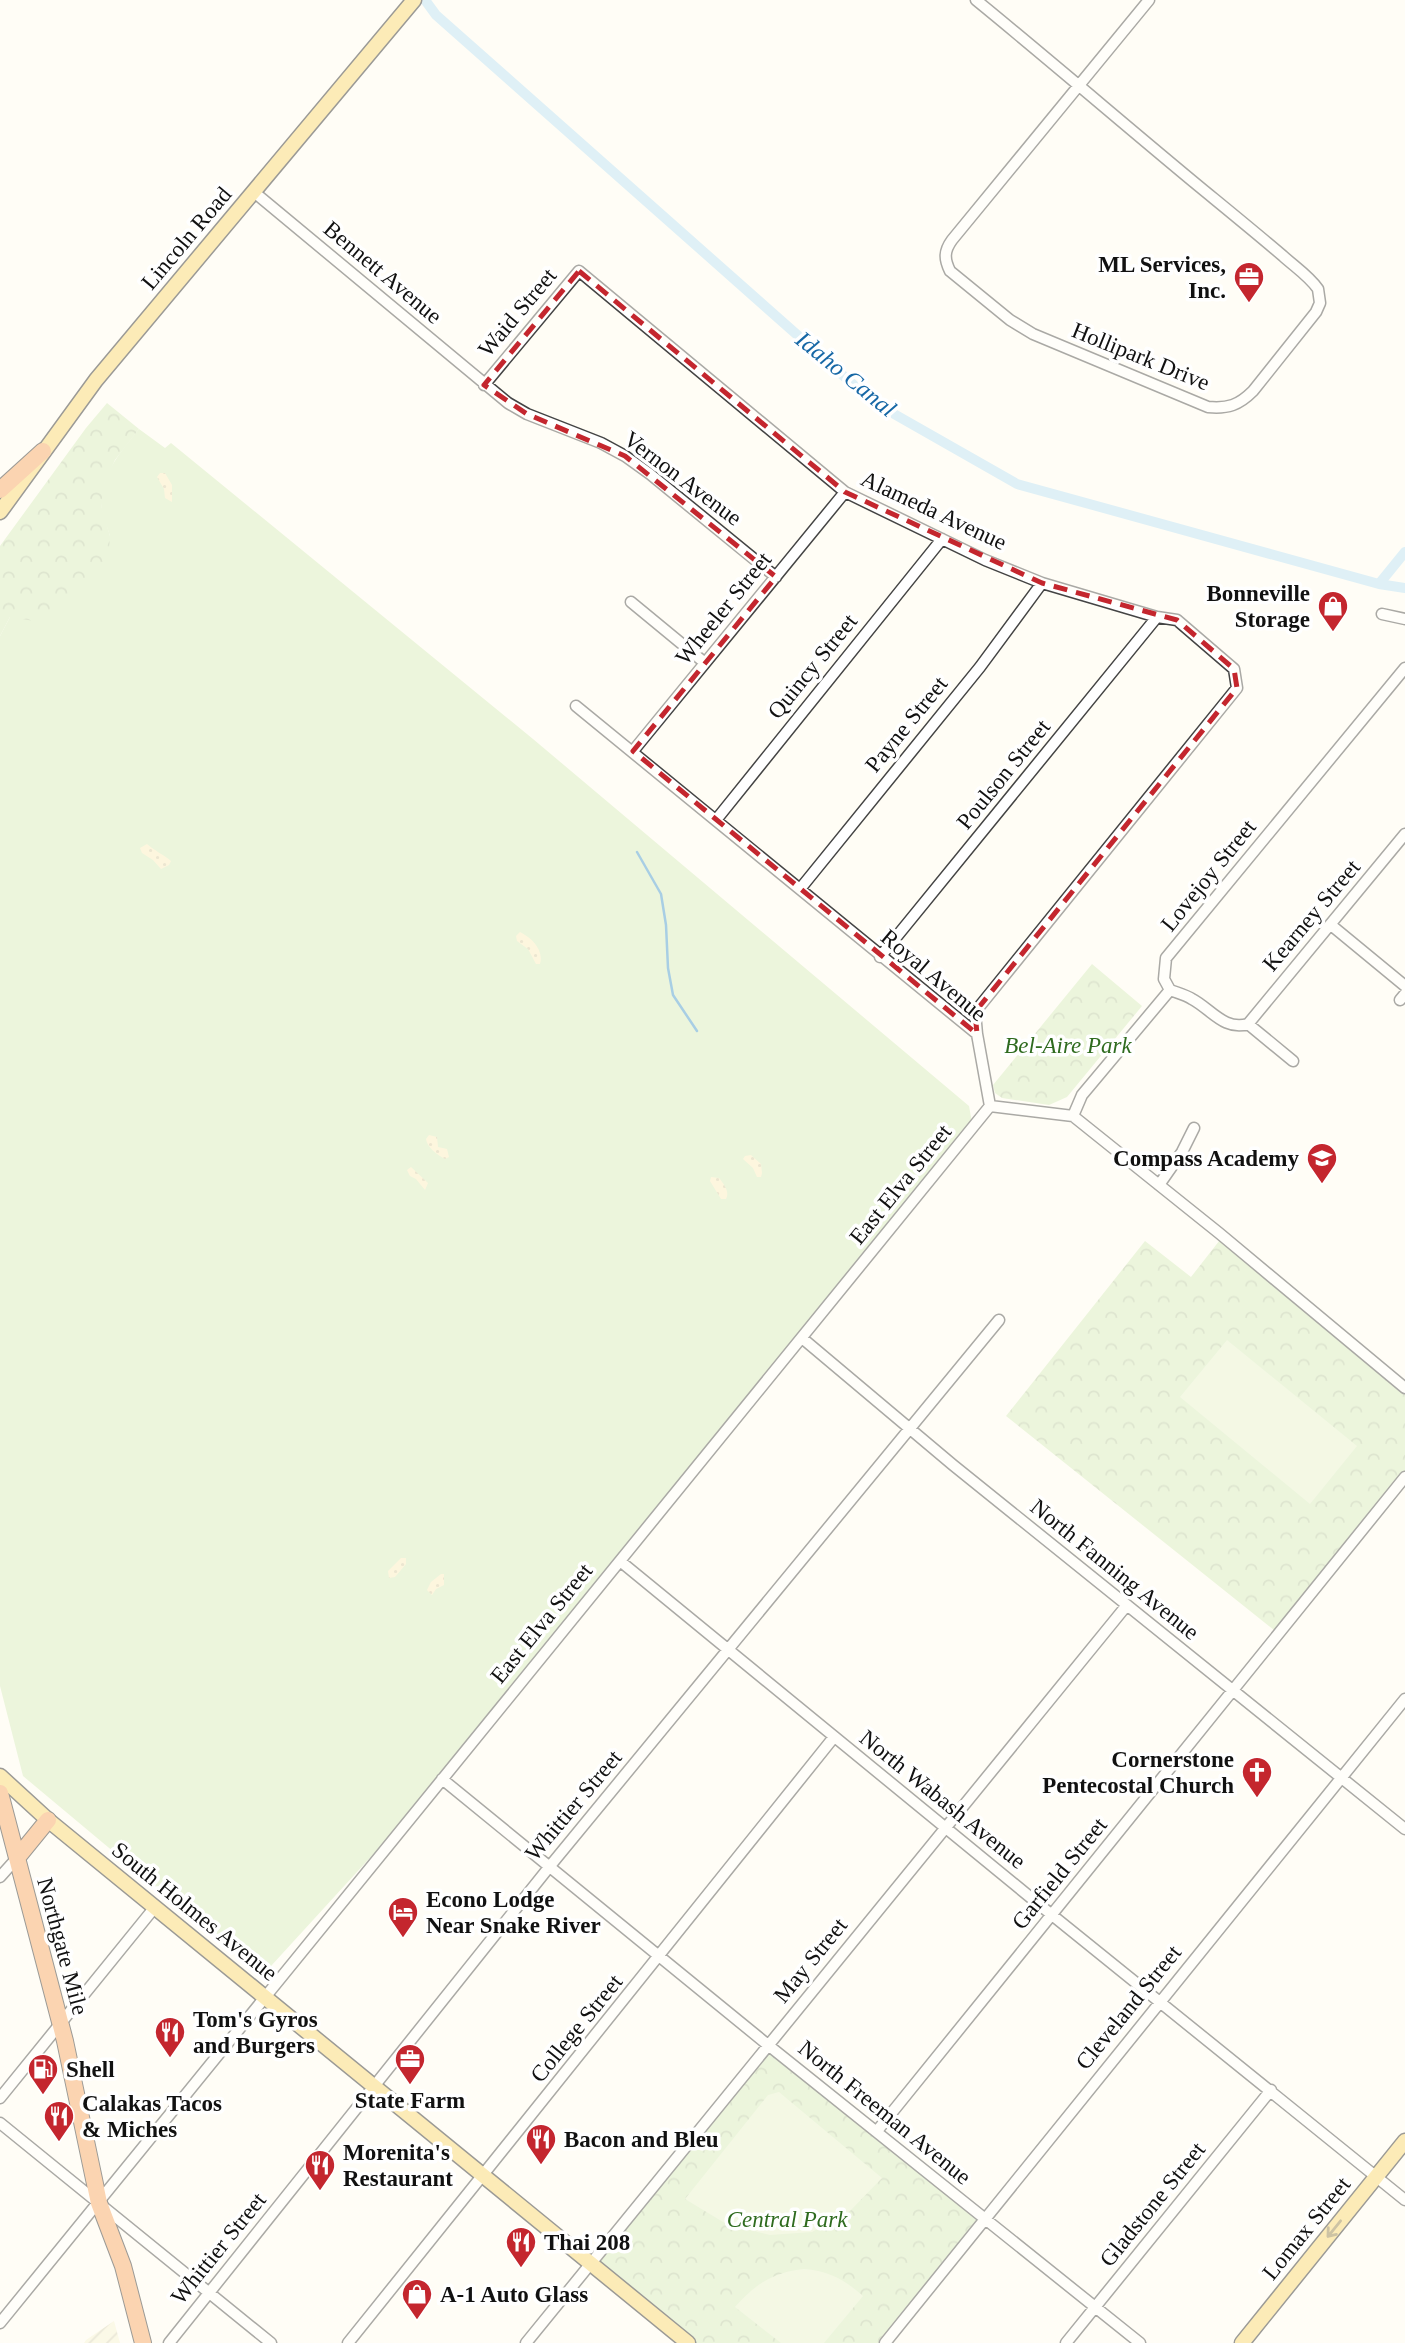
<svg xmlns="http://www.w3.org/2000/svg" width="1405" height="2343" font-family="Georgia,serif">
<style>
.farmland{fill:url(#farmland-furrows)}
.grass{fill:#d5ebbd}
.sand{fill:url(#sand-dots)}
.park{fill:url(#park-crowns)}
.pitch{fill:#e6f2cf}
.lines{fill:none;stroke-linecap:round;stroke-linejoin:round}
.stream{stroke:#3f96cf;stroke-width:2.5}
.canal{stroke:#b9e0f7;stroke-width:10}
.minor-casing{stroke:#444;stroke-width:13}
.major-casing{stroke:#222;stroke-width:17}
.highway-casing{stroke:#222;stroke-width:18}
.minor{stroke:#fff;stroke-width:10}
.major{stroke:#f9d66b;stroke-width:14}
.highway{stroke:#f5a25d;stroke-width:16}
.oneway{stroke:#917d42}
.marked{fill:none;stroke:#c4262e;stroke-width:5;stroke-dasharray:14 9;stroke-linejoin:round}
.labels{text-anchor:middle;stroke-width:7;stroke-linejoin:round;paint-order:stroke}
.street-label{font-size:23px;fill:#111;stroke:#fff}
.poi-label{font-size:23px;font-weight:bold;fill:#111;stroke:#fff;text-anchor:start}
.park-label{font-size:23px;font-style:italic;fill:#2f6b1f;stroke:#fff}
.water-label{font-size:24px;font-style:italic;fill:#1768a6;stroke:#fff}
</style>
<defs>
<pattern id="farmland-furrows" width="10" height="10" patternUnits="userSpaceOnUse" patternTransform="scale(1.75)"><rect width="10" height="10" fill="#f6f3d4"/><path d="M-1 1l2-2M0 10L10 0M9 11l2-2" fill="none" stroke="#d2cfb5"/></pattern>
<pattern id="sand-dots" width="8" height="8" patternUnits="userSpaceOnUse" patternTransform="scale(1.75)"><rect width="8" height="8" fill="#fbeec1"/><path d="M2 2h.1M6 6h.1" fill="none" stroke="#d6cba5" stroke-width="1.8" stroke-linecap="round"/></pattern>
<pattern id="park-crowns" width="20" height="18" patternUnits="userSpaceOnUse" patternTransform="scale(1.75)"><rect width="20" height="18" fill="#d5ebbd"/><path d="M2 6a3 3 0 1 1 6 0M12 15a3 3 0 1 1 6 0" fill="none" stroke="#b6c8a1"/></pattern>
</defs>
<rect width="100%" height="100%" fill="#fffdf5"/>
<path class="farmland" d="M114,2321l6,22h-36l2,-3z"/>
<path class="grass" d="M139,429l26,19 6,-5 362,296 436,367 4,22 -531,651 -171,187 -22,-1 -226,-189 -23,-90v-1050l10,-19 100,-81c-3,-10 -9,-23 -9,-33 0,-29 21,-53 38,-74z"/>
<path class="sand" d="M160,473h5l7,12v17l-7,-4 -1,-9 -7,-12z
M147,844c8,7 17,11 24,17l-2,4 -8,4 -8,-9 -11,-7 -2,-5z
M520,932c12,6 24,18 20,32h-4l-8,-15 -11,-8 -1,-5z
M429,1135l8,2 1,10 9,2 2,8 -4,2c-8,-4 -18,-12 -19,-20z
M751,1155l10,9 1,9 -1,4h-4l-4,-9 -10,-9 2,-3z
M411,1167l17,16 -3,7 -9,-11 -6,-3 -3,-6z
M711,1177l8,1c5,6 11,14 7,21h-5l-11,-18z
M401,1558h5v6l-11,13 -6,1 -1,-7z
M441,1574h3v11l-8,4 -4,6 -5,-5 4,-8z"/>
<path class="park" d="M107,403l32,26 -24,31 -10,22 -4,23 9,31 -2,29 -68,57 -30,-5 -10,19v-90l86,-118z
M1092,964l50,42 -75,91 -18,8 -47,-7 -7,-5 -2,-8z
M1223,1236l182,152v89l-126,157 -273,-218 139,-175 46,36z
M768,2045l217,175 -100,123h-197l-98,-79z"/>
<path class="pitch" d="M1227,1340l130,106 -47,58 -130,-107z
M779,2092l103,86 -32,33 -38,21 -42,3 -42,-10 -43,-26 83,-104z
M804,2269c25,2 41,11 59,27l-39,47h-43l-46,-36c20,-23 39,-35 69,-38z"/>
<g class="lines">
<path class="stream" d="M637,852l24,42 5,31 2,43 5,27 24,36"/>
<path class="canal" d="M425,0l11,15 437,387 144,82 362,100 26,4
M1379,584l26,-32"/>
<g class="minor-casing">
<path id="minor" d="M976,0c76,62 150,126 225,188 28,23 55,45 82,68 12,11 26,20 35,33l2,14 -4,9 -63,79c-14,14 -25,18 -45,16l-175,-73 -23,-14 -60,-49c-6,-12 -6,-20 2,-31l197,-240
M254,192l254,211 19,11 74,29 24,13 25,18 126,103
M484,385l95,-114 266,221 140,68 57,23 115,34 20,3 57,49 3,19 -262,324 2,22
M631,602l74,61
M1382,614l23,5
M576,706l401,328 13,72
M633,751l212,-259
M716,820l226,-281
M800,889l180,-222 62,-84
M1331,925l74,61
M880,957l277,-340
M1170,990l-6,-11 2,-21 239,-290
M1170,990c8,3 16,5 22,9 19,10 32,32 56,25l45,37
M1400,1000l5,-6
M1248,1024l157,-190
M990,1106l83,10 146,117 186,155
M1073,1116l9,-21 88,-105
M1159,1185l23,-33 12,-24
M802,1338l151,127 452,364
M620,1561l432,354 353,285
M442,1779l326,266 372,298
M0,1877l17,-19
M0,2098l155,-191
M0,2123l271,220
M877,2131l528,-654
M0,2323l990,-1217
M169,2343l381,-477 449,-546
M348,2343l486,-606
M526,2343l601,-738
M885,2343l520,-644
M1066,2343l205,-253"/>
</g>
<g class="major-casing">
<path id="major" d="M0,512l96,-132 318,-380
M0,1776l48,44 640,523
M1242,2343l163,-202"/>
</g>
<g class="highway-casing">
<path id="highway" d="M0,490l43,-39
M0,1793l65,248 34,162 24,63 20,77
M17,1858l31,-38"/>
</g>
<use href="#minor" class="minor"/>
<use href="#major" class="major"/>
<use href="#highway" class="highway"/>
</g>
<defs><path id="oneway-shaft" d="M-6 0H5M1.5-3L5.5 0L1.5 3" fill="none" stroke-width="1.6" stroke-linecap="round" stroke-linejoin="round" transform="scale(1.75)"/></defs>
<use class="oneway" href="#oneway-shaft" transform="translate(1334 2229) rotate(129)"/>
<path d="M0 0H1405V2343H0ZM579,271l266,221 197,91 135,37 57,49 3,19 -262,324 2,22 -344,-283 143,-174 -151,-121 -98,-42 -43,-29z" fill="#fffdf5" fill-opacity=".55" fill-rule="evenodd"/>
<path class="marked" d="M579,271l266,221 197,91 135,37 57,49 3,19 -262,324 2,22 -344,-283 143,-174 -151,-121 -98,-42 -43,-29z"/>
<defs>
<g id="office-pin" transform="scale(1.575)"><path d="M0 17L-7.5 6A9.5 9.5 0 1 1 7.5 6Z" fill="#c4262e" stroke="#fff"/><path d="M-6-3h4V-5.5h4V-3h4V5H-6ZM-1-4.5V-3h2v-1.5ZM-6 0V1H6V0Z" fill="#fff"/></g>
<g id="shop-pin" transform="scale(1.575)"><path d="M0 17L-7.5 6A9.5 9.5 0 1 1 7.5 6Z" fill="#c4262e" stroke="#fff"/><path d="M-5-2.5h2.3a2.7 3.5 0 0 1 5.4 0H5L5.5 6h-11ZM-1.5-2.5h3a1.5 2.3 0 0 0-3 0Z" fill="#fff"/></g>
<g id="school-pin" transform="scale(1.575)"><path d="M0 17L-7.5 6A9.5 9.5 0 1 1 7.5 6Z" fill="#c4262e" stroke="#fff"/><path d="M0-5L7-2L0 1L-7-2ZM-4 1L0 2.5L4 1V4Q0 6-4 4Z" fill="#fff"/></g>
<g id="church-pin" transform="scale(1.575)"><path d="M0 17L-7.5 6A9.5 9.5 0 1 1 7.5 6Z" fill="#c4262e" stroke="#fff"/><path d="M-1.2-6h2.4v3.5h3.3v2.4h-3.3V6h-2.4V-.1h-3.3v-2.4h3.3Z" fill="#fff"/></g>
<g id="hotel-pin" transform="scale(1.575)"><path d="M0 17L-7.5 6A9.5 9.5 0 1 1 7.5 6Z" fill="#c4262e" stroke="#fff"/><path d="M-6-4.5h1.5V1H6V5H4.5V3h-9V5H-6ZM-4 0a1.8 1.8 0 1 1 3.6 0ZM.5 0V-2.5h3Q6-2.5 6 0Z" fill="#fff"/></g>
<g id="restaurant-pin" transform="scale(1.575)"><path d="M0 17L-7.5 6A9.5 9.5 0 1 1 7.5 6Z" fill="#c4262e" stroke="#fff"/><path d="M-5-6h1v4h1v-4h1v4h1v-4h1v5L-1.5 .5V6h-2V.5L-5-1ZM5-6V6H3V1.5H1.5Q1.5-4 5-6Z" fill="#fff"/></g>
<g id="fuel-pin" transform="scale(1.575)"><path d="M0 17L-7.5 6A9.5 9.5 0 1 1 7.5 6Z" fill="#c4262e" stroke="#fff"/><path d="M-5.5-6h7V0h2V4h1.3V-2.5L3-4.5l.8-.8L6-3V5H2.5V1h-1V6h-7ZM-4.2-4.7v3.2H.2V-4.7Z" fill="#fff"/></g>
</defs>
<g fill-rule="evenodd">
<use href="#office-pin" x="1249" y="277"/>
<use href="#shop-pin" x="1333" y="606"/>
<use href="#school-pin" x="1322" y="1158"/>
<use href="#church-pin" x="1257" y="1772"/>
<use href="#hotel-pin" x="403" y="1912"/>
<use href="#restaurant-pin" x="170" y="2032"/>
<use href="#office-pin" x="410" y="2059"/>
<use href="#fuel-pin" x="43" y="2069"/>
<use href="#restaurant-pin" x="59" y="2116"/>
<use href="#restaurant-pin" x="541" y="2139"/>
<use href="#restaurant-pin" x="320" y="2165"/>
<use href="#restaurant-pin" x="521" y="2242"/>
<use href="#shop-pin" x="417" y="2294"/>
</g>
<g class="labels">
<g class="street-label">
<text transform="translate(186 238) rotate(-50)" y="8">Lincoln Road</text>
<text transform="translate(383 272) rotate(40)" y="8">Bennett Avenue</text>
<text transform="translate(517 312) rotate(-50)" y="8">Waid Street</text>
<text transform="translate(1141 356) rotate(22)" y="8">Hollipark Drive</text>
<text transform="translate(683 478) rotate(37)" y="8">Vernon Avenue</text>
<text transform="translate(934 510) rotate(25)" y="8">Alameda Avenue</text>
<text transform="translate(723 608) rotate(-51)" y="8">Wheeler Street</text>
<text transform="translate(812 666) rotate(-51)" y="8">Quincy Street</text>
<text transform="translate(906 724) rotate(-51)" y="8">Payne Street</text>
<text transform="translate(1003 774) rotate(-51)" y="8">Poulson Street</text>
<text transform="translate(1208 875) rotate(-51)" y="8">Lovejoy Street</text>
<text transform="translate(1311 915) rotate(-50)" y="8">Kearney Street</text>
<text transform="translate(934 975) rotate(40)" y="8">Royal Avenue</text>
<text transform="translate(900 1184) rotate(-51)" y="8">East Elva Street</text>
<text transform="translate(1115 1569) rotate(39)" y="8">North Fanning Avenue</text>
<text transform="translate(541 1623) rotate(-51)" y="8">East Elva Street</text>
<text transform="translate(943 1799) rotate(39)" y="8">North Wabash Avenue</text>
<text transform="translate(573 1805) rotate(-50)" y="8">Whittier Street</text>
<text transform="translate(1059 1873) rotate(-51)" y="8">Garfield Street</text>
<text transform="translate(195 1911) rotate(39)" y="8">South Holmes Avenue</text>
<text transform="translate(63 1946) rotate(75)" y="8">Northgate Mile</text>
<text transform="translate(810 1960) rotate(-51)" y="8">May Street</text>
<text transform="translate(1128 2007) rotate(-51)" y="8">Cleveland Street</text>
<text transform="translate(576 2028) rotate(-51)" y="8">College Street</text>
<text transform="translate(885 2112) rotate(39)" y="8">North Freeman Avenue</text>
<text transform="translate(1152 2204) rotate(-51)" y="8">Gladstone Street</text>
<text transform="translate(1306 2228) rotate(-51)" y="8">Lomax Street</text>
<text transform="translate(218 2248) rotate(-51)" y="8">Whittier Street</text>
</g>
<g class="poi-label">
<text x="1226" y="272" text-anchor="end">ML Services,<tspan x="1226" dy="26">Inc.</tspan></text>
<text x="1310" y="601" text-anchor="end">Bonneville<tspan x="1310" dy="26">Storage</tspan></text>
<text x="1299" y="1166" text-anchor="end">Compass Academy</text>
<text x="1234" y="1767" text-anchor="end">Cornerstone<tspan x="1234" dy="26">Pentecostal Church</tspan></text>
<text x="426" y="1907">Econo Lodge<tspan x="426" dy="26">Near Snake River</tspan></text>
<text x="193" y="2027">Tom's Gyros<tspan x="193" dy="26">and Burgers</tspan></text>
<text x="66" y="2077">Shell</text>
<text x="410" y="2108" text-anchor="middle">State Farm</text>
<text x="82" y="2111">Calakas Tacos<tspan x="82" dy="26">&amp; Miches</tspan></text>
<text x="564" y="2147">Bacon and Bleu</text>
<text x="343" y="2160">Morenita's<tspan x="343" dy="26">Restaurant</tspan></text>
<text x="544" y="2250">Thai 208</text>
<text x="440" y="2302">A-1 Auto Glass</text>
</g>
<g class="park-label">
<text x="1068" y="1053">Bel-Aire Park</text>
<text x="787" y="2227">Central Park</text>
</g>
<g class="water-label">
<text transform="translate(846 374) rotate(39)" y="8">Idaho Canal</text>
</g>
</g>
</svg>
